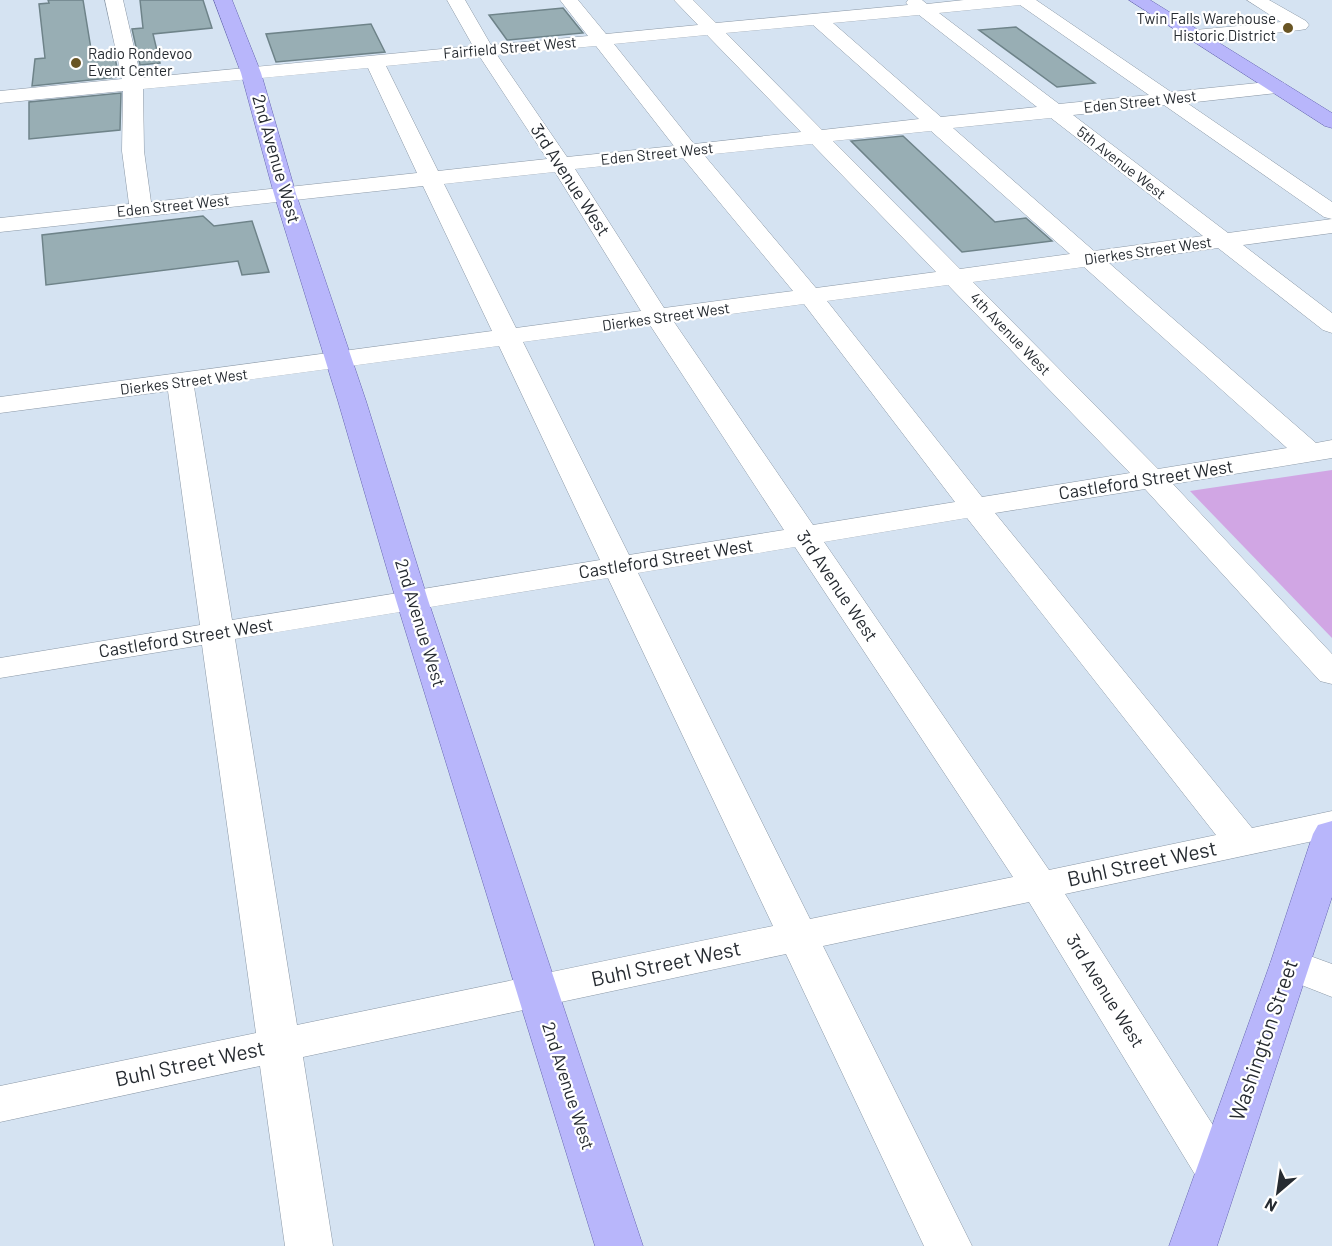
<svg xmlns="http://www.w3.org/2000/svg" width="1332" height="1246" font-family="Barlow,sans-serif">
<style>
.green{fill:#d1a6e4}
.building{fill:#98aeb4;stroke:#6e8389;stroke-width:1.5}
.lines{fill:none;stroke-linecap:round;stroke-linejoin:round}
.minor-casing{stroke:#8b98a6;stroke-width:1}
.major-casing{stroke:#6666b2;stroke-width:1}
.minor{fill:#fff;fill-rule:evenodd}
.major{fill:#b8b6fb;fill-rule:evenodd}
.poi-dot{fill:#695524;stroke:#fff;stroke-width:2}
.labels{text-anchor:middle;stroke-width:4.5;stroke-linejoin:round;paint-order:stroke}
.far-poi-label{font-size:15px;fill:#262b31;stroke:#fff;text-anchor:end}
.far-street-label{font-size:15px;fill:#262b31;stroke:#fff}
.street-label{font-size:18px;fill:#262b31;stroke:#fff}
.near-street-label{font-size:21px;fill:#262b31;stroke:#fff}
</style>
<rect width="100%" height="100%" fill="#d5e3f2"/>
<path class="green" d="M1332,470v168l-142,-147z"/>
<path class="building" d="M48,0h35l9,55 22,-2 5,24 -87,9 3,-27 10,-1 -6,-54 10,-1z
M140,0h63l9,28 -59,6 7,29 -20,2 -8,-36 11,-1z
M563,8l20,25 -76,7 -18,-25z
M371,24l14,28 -109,10 -10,-28z
M1016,27l79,56 -38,4 -78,-57z
M121,93l-1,37 -91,9v-37z
M903,136l92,86 31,-4 26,23 -90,11 -111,-111z
M203,216l11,10 38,-5 17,51 -27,3 -4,-14 -192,24 -4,-50z"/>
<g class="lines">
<g class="minor-casing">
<path id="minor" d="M105,0h18l18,78 332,-32 -26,-46h18l26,45 97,-9 -28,-36h18l28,34 92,-9 -24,-25h19l23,23 192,-18 -2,-2 2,-3h14l5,4 37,-4h72l135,92 106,-11 7,2 3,4 -3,4 -7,2 -90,10 145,99v17l-8,-2 -160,-112 -91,10 155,118 104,-14v14l-89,12 89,68v20l-9,-3 -105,-82 -109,15 207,180 16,-3v18l-159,26 159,170v30l-12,-3 -175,-192 -150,24 257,315 80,-17v26l-267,57 169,264 7,14 -7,14 -16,5 -16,-5 -173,-284 -206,44 149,300h-48l-138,-292 -483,103 30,189h-48l-25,-180 -260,56v-36l256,-53 -54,-388 -202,33v-20l200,-33 -32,-234 -168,22v-16l492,-66 -69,-145 -423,46v-14l129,-14 -7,-53 1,-60 -123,12v-12l122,-12zM1020,5l129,90 -90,9 -120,-91zM919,15l118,92 -96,10 -108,-94zM813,25l106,94 -97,11 -96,-97zM707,35l94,97 -107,12 -80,-100zM596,46l78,100 -107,11 -70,-102zM480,57l67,102 -109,12 -52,-105zM368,68l49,105 -266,29 -7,-51 -1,-62zM1051,118l152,118 -109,15 -141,-123zM931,131l139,123 -110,15 -127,-128zM812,144l124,128 -120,16 -112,-133zM683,158l110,133 -129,17 -89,-139zM555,172l86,139 -125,17 -72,-144zM1084,267l203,181 -129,21 -185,-187zM948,285l182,188 -148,24 -155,-196zM804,304l151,198 -142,23 -139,-203zM650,325l134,205 -155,25 -106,-213zM499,346l101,214 -368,60 -38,-233zM967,518l249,317 -167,35 -225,-328zM795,547l218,330 -203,42 -172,-346zM608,578l165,348 -476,99 -62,-386z
M1247,0h22l37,21 3,4 -3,4 -6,1 -105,12 -7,-2 -2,-4 2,-4 7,-2 86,-8z
M1291,949l41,15v33l-56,-22 -6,-11 6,-11z"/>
</g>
<g class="major-casing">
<path id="major" d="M214,0h18l29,73 35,121 70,207 62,199 215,646h-48l-199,-646 -58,-199 -64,-207 -33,-121z
M1129,0h21l182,113v15l-7,-2z
M1332,821v76l-115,349h-48l101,-282 43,-130 5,-9z"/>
</g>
<use href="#minor" class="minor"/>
<use href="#major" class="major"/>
</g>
<g class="poi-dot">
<circle cx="1288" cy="28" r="6"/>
<circle cx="76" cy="63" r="6"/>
</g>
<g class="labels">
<g class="far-poi-label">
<text x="1276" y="24">Twin Falls Warehouse<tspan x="1276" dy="17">Historic District</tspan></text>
<text x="88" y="59" text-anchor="start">Radio Rondevoo<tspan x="88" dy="17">Event Center</tspan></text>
</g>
<g class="far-street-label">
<text transform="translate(510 48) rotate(-5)" y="5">Fairfield Street West</text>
<text transform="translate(1140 102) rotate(-6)" y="5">Eden Street West</text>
<text transform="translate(657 154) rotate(-6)" y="5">Eden Street West</text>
<text transform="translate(1121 163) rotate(38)" y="5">5th Avenue West</text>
<text transform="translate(173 206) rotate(-6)" y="5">Eden Street West</text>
<text transform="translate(1148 251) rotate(-8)" y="5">Dierkes Street West</text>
<text transform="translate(666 317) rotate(-8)" y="5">Dierkes Street West</text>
<text transform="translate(1010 334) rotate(46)" y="5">4th Avenue West</text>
<text transform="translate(184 382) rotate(-7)" y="5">Dierkes Street West</text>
</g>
<g class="street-label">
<text transform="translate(276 159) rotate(74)" y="6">2nd Avenue West</text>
<text transform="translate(570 180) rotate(57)" y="6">3rd Avenue West</text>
<text transform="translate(1146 480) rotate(-9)" y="6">Castleford Street West</text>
<text transform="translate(666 559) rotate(-9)" y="6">Castleford Street West</text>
<text transform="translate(837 586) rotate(56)" y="6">3rd Avenue West</text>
<text transform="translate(420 623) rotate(73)" y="6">2nd Avenue West</text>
<text transform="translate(186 638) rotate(-9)" y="6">Castleford Street West</text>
<text transform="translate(1105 991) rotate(58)" y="6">3rd Avenue West</text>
<text transform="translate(568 1086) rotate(72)" y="6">2nd Avenue West</text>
</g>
<g class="near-street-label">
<text transform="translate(1142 864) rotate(-12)" y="7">Buhl Street West</text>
<text transform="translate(666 964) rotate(-12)" y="7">Buhl Street West</text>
<text transform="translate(1264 1040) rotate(-71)" y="7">Washington Street</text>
<text transform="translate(190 1064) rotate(-12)" y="7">Buhl Street West</text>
</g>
</g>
<g transform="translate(1278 1192) rotate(209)" stroke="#ffffff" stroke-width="4.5" paint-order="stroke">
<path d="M0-4.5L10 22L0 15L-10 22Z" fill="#262b31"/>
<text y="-9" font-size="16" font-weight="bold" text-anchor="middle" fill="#262b31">N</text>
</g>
</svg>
